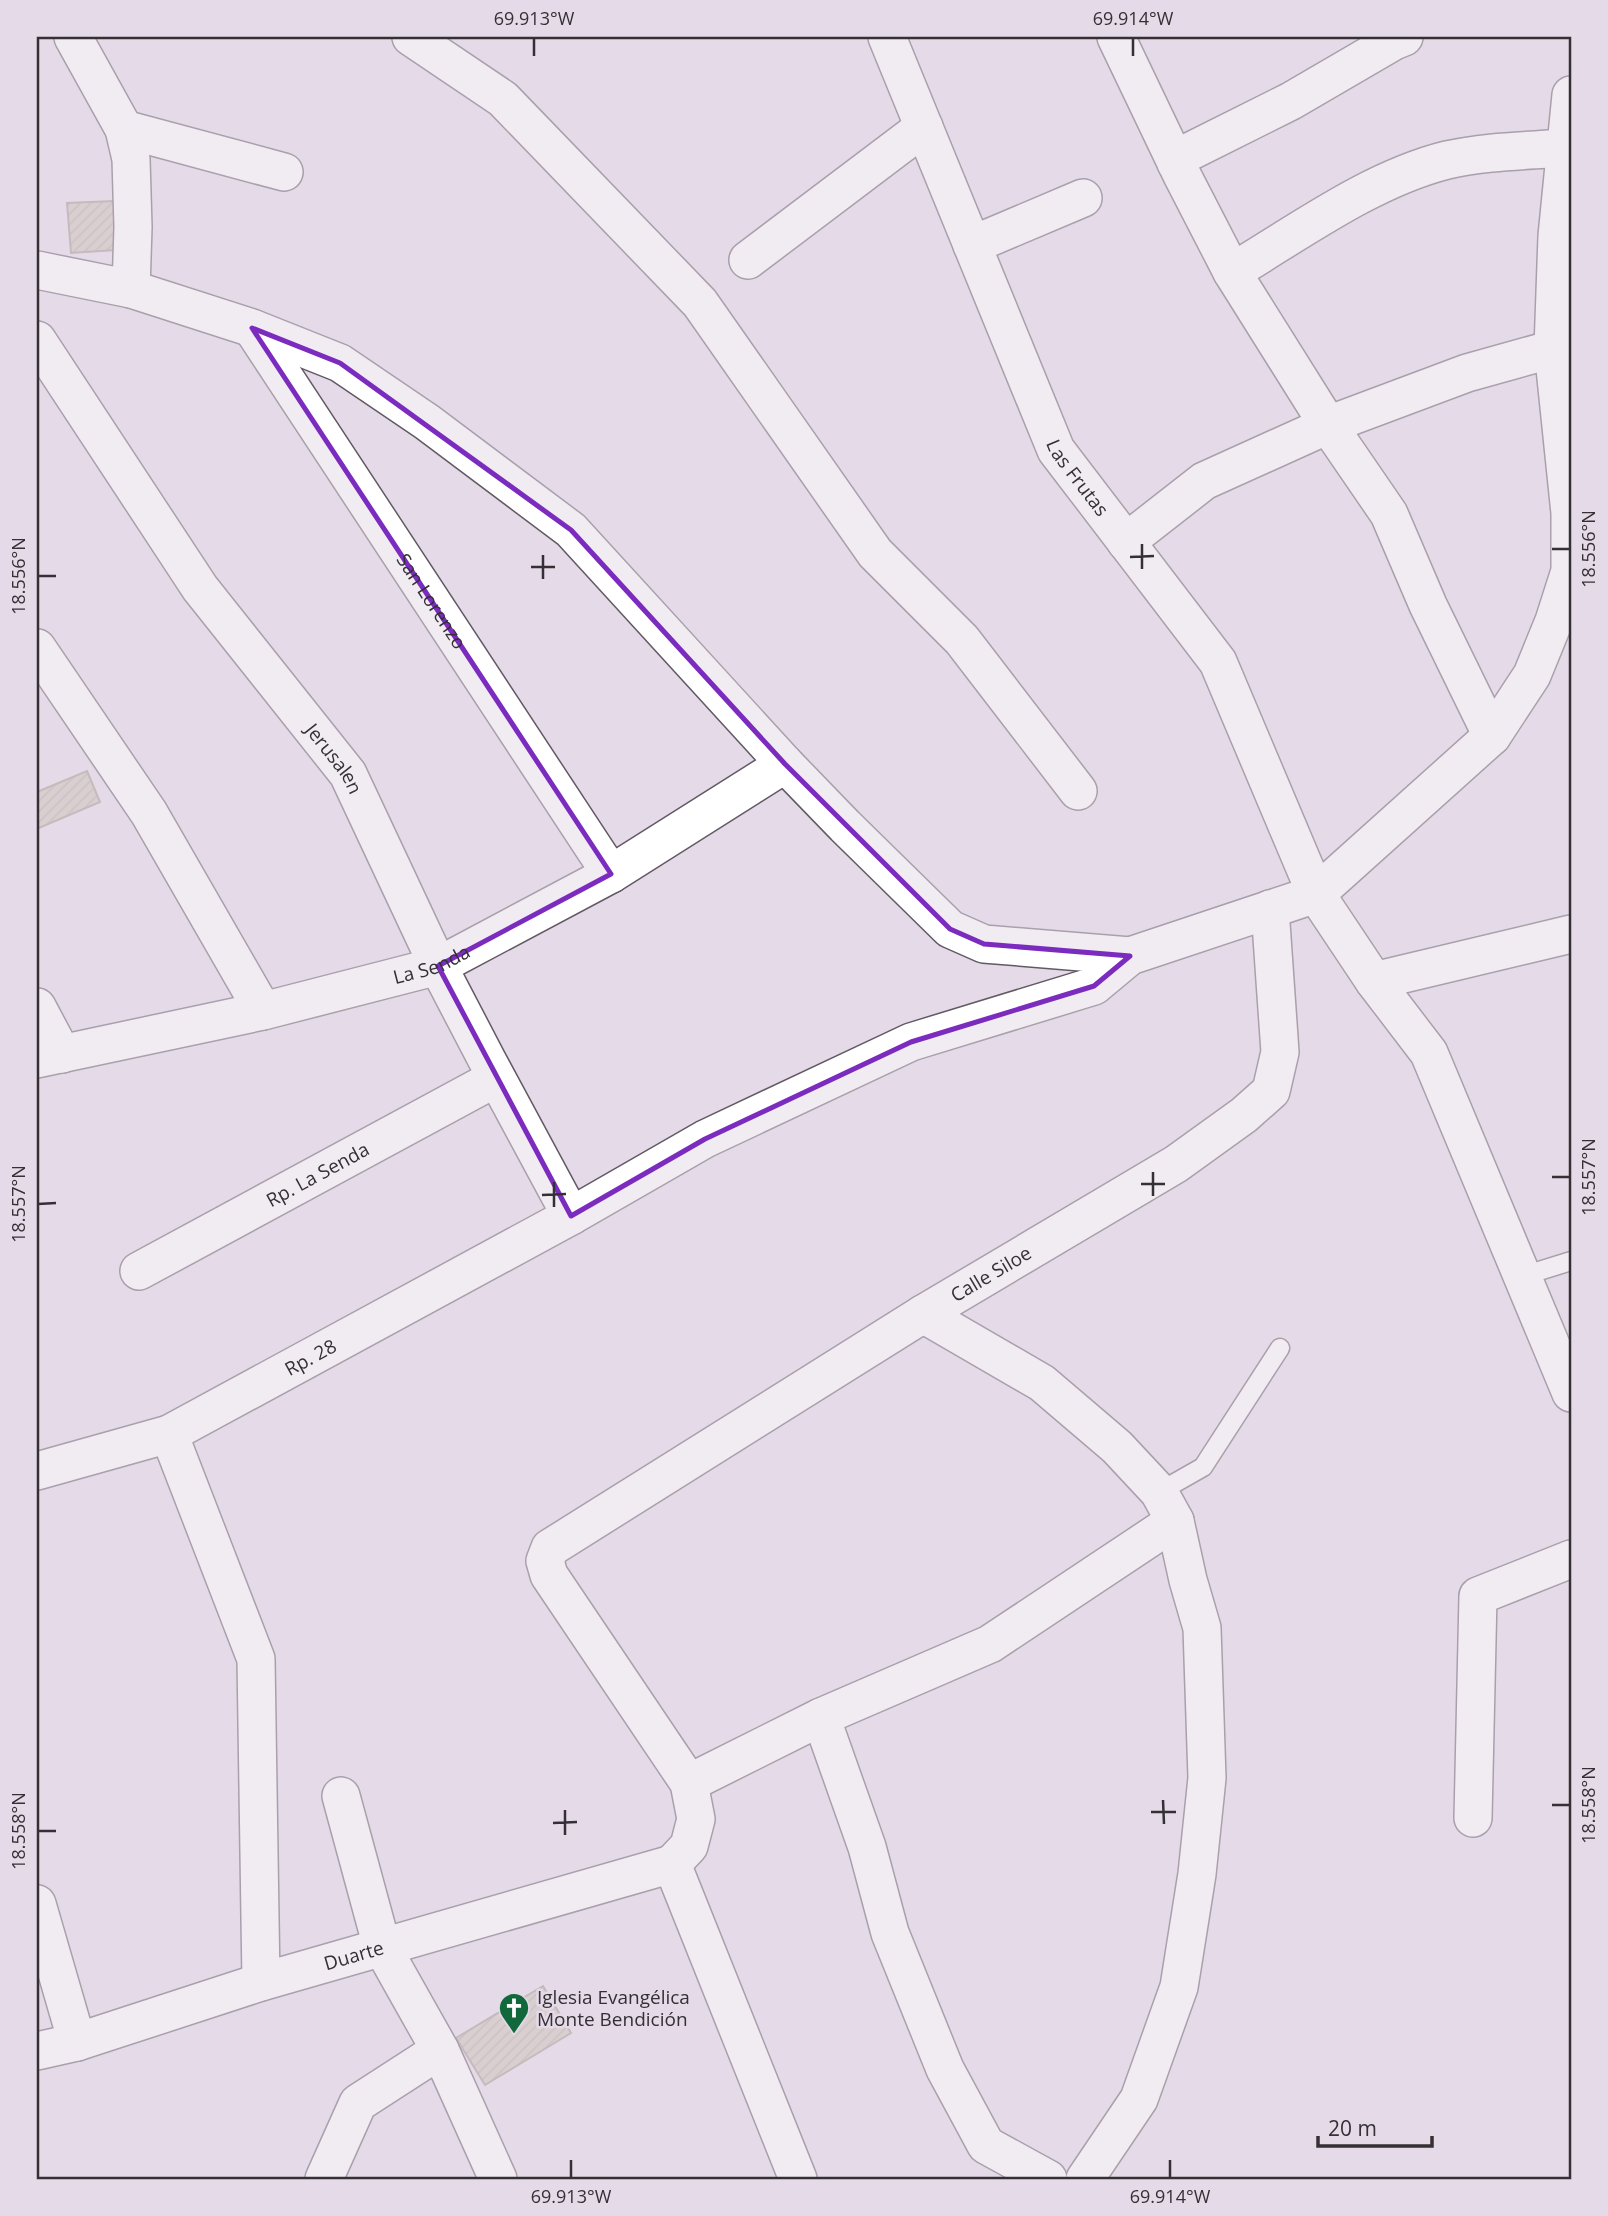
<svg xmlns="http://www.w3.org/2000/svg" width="1608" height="2216" font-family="'Open Sans',sans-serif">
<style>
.building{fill:url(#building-hatch);stroke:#9d9487;stroke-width:2}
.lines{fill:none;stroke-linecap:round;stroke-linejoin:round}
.lane-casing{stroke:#625965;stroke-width:21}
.street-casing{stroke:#625965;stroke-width:40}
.lane{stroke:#fff;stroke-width:18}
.street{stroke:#fff;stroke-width:37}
.marked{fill:none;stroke:#7b2cbf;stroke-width:5;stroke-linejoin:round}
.ticks{fill:none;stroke:#343035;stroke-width:2.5}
.labels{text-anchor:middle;stroke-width:5;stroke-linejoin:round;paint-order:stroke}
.street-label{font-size:19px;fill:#343035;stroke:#e5dae8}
.poi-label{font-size:19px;fill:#343035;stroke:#e5dae8;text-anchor:start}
.neatline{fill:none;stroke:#343035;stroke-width:2.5}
.ticks-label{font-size:18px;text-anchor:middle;fill:#343035}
</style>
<defs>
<pattern id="building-hatch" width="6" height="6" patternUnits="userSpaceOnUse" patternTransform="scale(1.75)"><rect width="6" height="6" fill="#ccc1b4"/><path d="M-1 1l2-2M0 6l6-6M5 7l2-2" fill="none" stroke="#b0a69b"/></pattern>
</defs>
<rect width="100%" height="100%" fill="#e5dae8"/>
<path class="building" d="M114,201l2,49 -45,3 -4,-50z
M87,771l13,31 -61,26 -2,-5v-31z
M543,1986l28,47 -86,52 -29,-47z"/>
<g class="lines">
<g class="lane-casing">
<path id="lane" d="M1523,1276l48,-15
M1159,1492l44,-25 77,-119"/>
</g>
<g class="street-casing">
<g id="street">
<path d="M73,37l51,92 7,30 2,68 -2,62"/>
<path d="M411,37l92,62 197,204 175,250 87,87 116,151"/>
<path id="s1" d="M887,37l169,413 162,212 98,232 58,87 55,72 142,340"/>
<path d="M1116,37l66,138 50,97 96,153 61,89 39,91 64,131"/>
<path d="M124,129l160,43"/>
<path d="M1176,163l7,-8 108,-54 103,-60 10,-4"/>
<path d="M972,245l111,-47"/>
<path d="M748,260l176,-133"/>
<path d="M37,270l94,19 121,39 88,35 87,59 144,108 214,234 60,62 105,103 34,15 146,12"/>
<path d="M1232,272c67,-40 139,-93 215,-112 39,-9 79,-9 118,-12"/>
<path id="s2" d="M252,328l359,546"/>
<path id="s3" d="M37,340l163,248 148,186 90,192 49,94 84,156"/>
<path d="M1126,542l78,-61 124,-56 139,-52 86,-24"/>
<path d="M37,648l112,165 114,198"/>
<path d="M1374,981l197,-47"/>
<path d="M37,1007l25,47"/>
<path id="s4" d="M37,1059l226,-48 175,-45 173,-92 174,-110"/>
<path id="s5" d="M139,1271l357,-193"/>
<path d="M169,1434l87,225 5,323"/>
<path id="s6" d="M37,1471l132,-37 402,-218 134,-77 206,-97 183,-56 36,-30 186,-62 176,-158 40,-61 22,-54 16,-50v-58l-17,-164 4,-113 14,-141"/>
<path d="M821,1717l46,130 23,86 55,136 41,76 62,34"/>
<path d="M689,1783l132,-66 169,-73 185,-123 -16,-29 -42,-45 -75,-64 -119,-69"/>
<path d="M341,1796l41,151 58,103 58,129"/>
<path d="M1473,1818l5,-222 93,-37"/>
<path d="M37,1904l40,138"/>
<path id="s7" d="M37,2051l40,-9 184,-60 411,-118"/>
<path d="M324,2179l34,-76 82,-53"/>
<path id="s8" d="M798,2179l-126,-315 17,-18 7,-27 -7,-36 -140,-208 -4,-14 5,-13 373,-234 253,-150 68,-49 27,-24 9,-39 -10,-143"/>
<path d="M1085,2179l54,-80 40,-112 18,-113 10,-96 -5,-150 -14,-48 -13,-59"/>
</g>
</g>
<use href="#lane" class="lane"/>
<use href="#street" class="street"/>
</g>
<path d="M0 0H1608V2216H0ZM252,328l88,35 231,167 214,234 165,165 34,15 146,12 -36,30 -183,56 -206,97 -134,77 -133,-250 173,-92z" fill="#e5dae8" fill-opacity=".55" fill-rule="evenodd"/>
<path class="marked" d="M252,328l88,35 231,167 214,234 165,165 34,15 146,12 -36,30 -183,56 -206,97 -134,77 -133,-250 173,-92z"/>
<path class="ticks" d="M534,38v18M1133,38v18M1142,544v25M1552,549h18M543,555v24M1130,557l24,-1M531,567h24M38,576h18M1153,1172v24M1552,1177h18M554,1182v25M1141,1184h24M542,1195l24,-1M38,1204l18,-1M1163,1800l1,24M1552,1805h18M565,1810v25M1151,1812h25M553,1823l24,-1M38,1831h18M571,2160v18M1170,2160v18"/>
<defs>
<g id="church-pin" transform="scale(1.575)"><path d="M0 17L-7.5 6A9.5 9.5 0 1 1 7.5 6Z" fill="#11683b" stroke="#e5dae8"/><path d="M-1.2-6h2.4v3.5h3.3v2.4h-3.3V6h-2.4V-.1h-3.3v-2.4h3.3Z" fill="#fff"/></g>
</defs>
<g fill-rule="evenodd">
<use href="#church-pin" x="514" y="2008"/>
</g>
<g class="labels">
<g class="street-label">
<text dy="7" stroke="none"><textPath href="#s1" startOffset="481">Las Frutas</textPath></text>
<text dy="7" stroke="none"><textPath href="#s2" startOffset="327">San Lorenzo</textPath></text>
<text dy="7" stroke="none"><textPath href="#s3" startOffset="514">Jerusalen</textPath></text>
<text dy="7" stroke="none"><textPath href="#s4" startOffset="406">La Senda</textPath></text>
<text dy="7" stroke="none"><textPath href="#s5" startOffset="203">Rp. La Senda</textPath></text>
<text dy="7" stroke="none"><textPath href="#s8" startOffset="1227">Calle Siloe</textPath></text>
<text dy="7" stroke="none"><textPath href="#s6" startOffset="298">Rp. 28</textPath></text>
<text dy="7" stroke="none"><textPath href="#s7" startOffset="331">Duarte</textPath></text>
</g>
<g class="poi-label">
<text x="537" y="2004">Iglesia Evangélica<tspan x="537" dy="22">Monte Bendición</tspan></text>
</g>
</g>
<rect width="1608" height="2216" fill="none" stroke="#e5dae8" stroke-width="77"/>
<path d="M1318 2136v10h114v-10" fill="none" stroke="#343035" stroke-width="3.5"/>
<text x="1328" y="2136" font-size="21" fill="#343035" stroke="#e5dae8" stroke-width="5" paint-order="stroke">20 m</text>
<rect x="38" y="38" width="1532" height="2140" class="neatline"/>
<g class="ticks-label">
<text x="534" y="25">69.913°W</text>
<text x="1133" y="25">69.914°W</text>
<text transform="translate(1589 549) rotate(-90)" y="6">18.556°N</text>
<text transform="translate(19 576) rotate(-90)" y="6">18.556°N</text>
<text transform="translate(1589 1177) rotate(-90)" y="6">18.557°N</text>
<text transform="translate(19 1204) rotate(-90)" y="6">18.557°N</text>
<text transform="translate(1589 1805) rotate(-90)" y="6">18.558°N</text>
<text transform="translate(19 1831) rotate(-90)" y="6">18.558°N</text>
<text x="571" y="2203">69.913°W</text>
<text x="1170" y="2203">69.914°W</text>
</g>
</svg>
